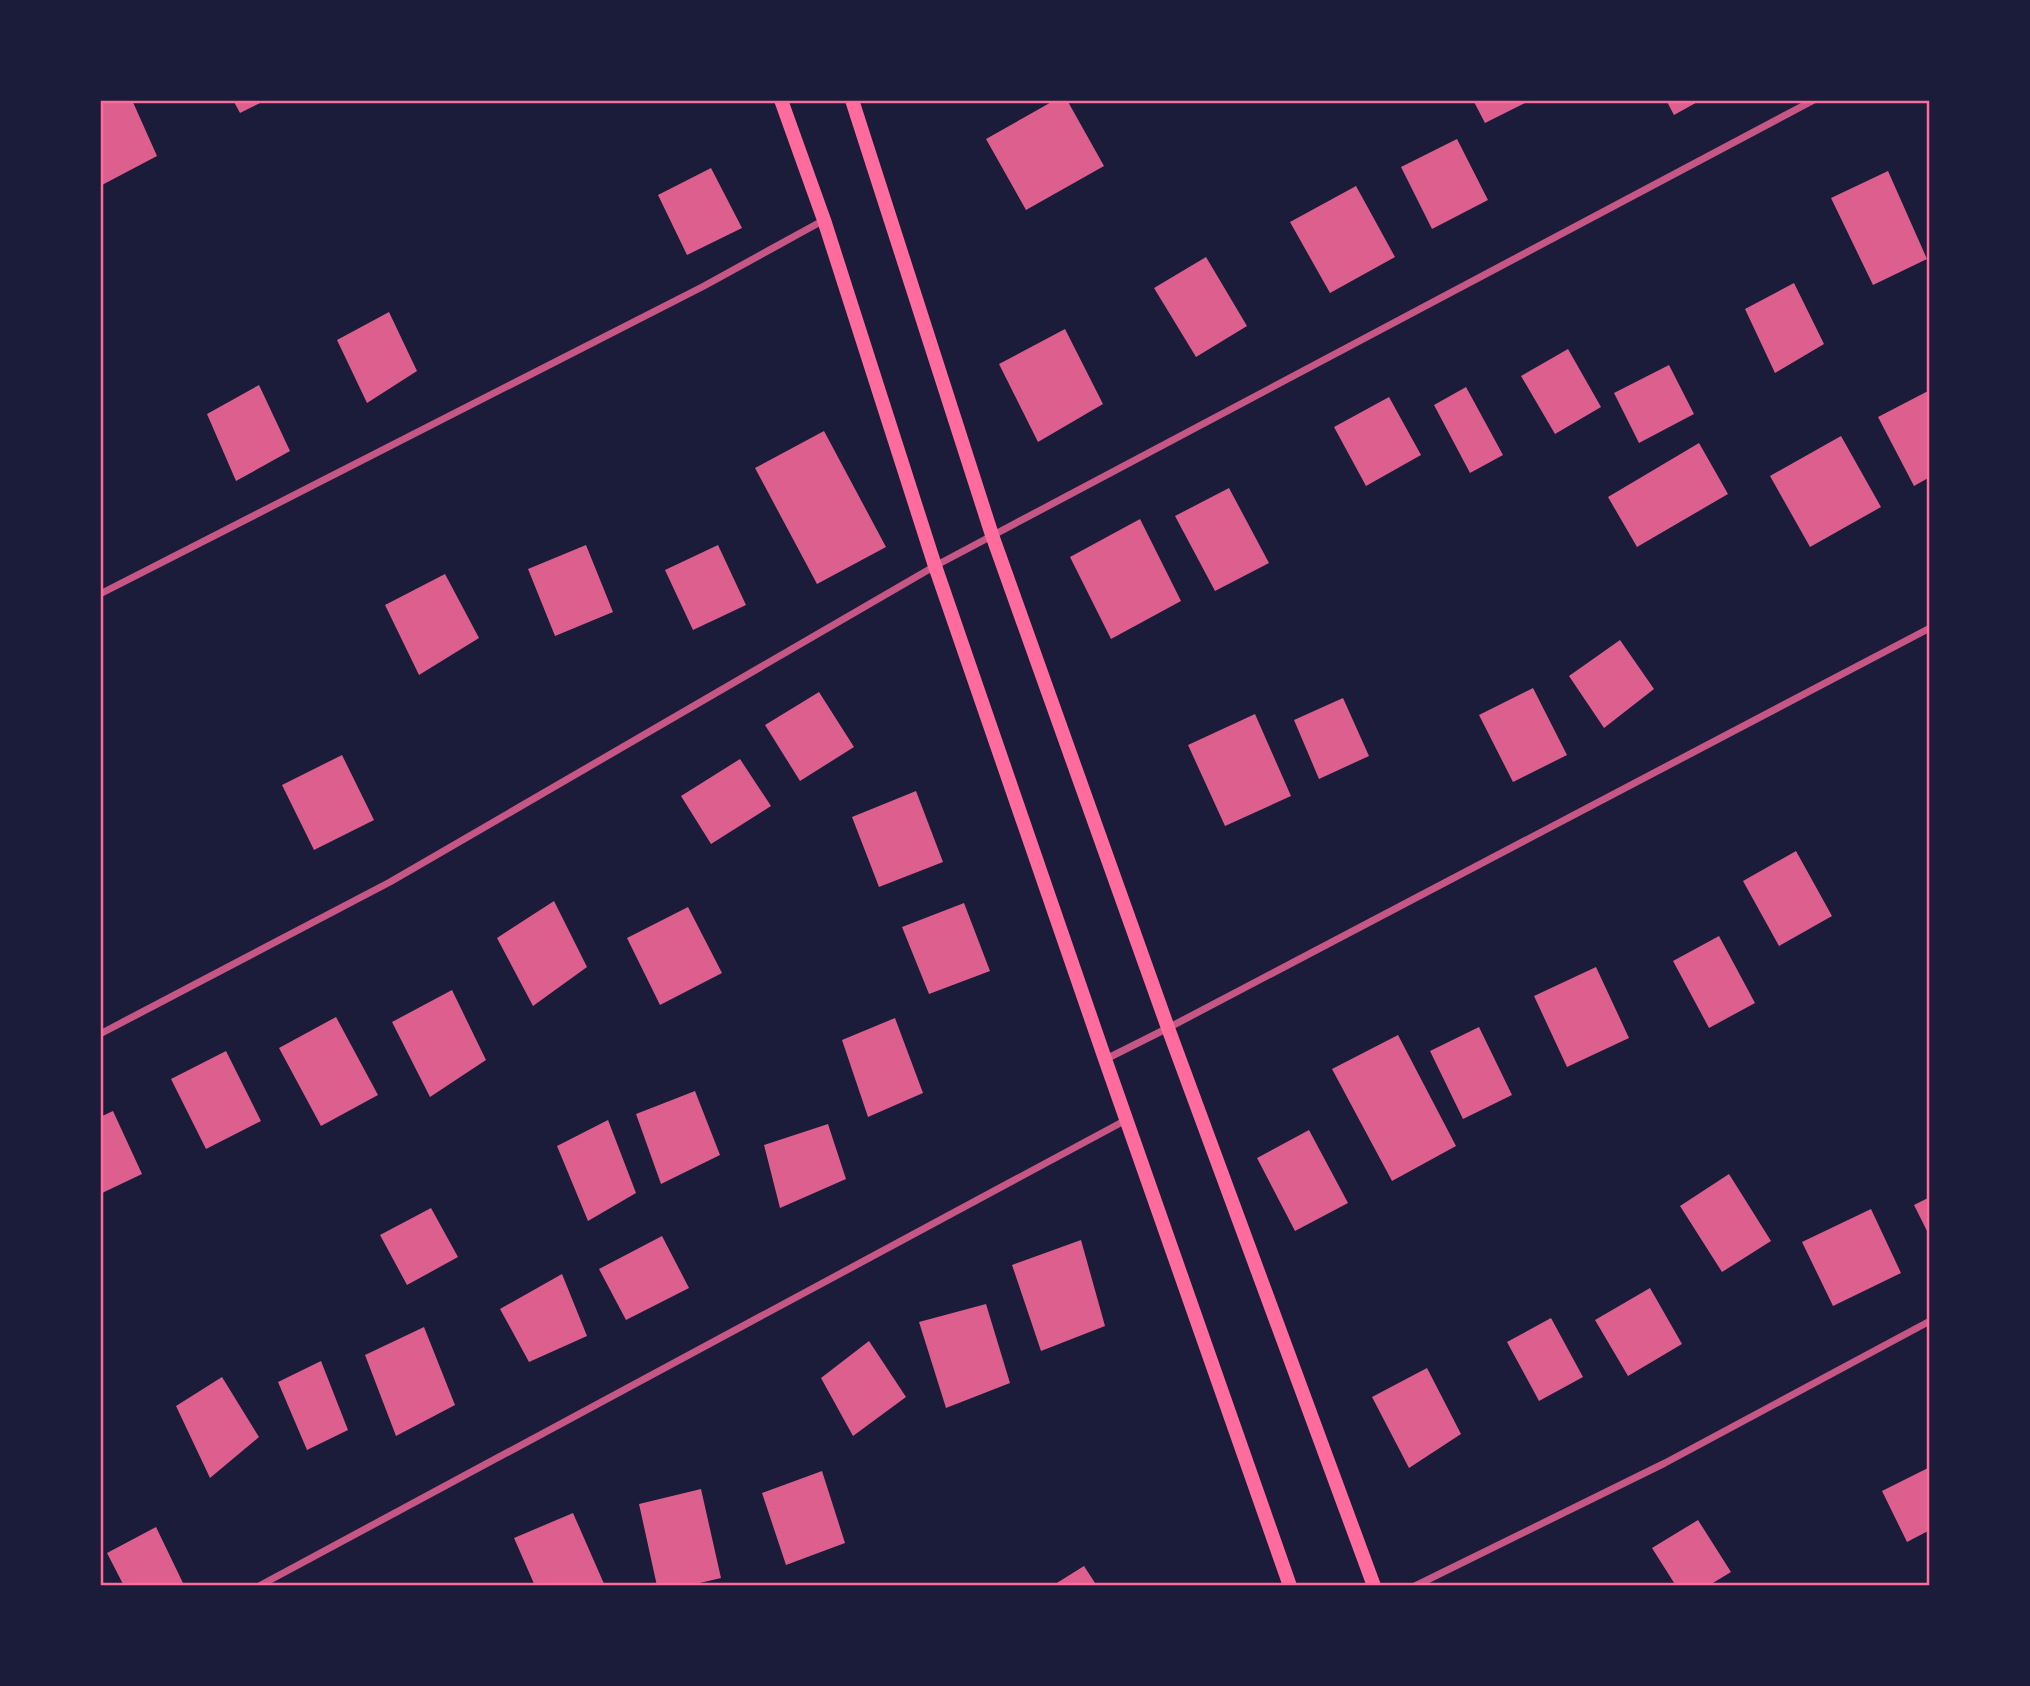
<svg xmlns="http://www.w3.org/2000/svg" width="2030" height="1686" font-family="'PT Sans',sans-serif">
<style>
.building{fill:#dd5f8e}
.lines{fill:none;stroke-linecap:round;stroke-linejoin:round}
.minor{stroke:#c65784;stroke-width:7}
.secondary{stroke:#ff6b9d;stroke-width:14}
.neatline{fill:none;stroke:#ff6b9d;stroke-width:2.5}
</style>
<rect width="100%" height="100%" fill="#1b1b3a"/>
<path class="building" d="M110,100h22l25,56 -55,29 -2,-5v-75z
M233,100h33l-26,13z
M1055,100h12l37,66 -78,44 -40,-71z
M1473,100h58l-46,23z
M1666,100h35l-27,15z
M1457,139l31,61 -56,29 -31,-62z
M711,168l31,60 -55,27 -29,-60z
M1888,171l39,88 -54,26 -42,-87z
M1356,186l39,71 -65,36 -40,-71z
M1206,257l41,69 -51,31 -42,-69z
M1794,283l30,61 -49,29 -30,-64z
M389,312l28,59 -50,32 -30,-63z
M1065,329l38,75 -65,38 -39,-78z
M1568,349l33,58 -46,27 -34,-58z
M1669,365l25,49 -55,29 -25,-50z
M259,385l31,66 -54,30 -29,-67z
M1466,387l37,68 -33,18 -36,-68z
M1930,390v87l-16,9 -36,-69z
M1389,397l32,58 -55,31 -32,-59z
M824,431l62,116 -69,37 -62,-116z
M1841,436l40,71 -71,40 -40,-71z
M1699,443l29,51 -91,53 -29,-50z
M1229,488l40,75 -54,28 -40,-75z
M1140,519l41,82 -70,38 -41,-82z
M586,545l27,67 -58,24 -27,-67z
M718,545l28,60 -53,25 -28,-60z
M445,574l34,64 -60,37 -34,-70z
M1620,640l34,49 -50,39 -35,-52z
M1533,688l34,67 -54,27 -34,-67z
M819,692l35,55 -54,34 -35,-56z
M1343,698l26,58 -50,23 -25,-59z
M1255,714l36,82 -66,30 -37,-81z
M342,755l32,65 -60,30 -32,-65z
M740,759l31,47 -60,38 -30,-48z
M916,791l27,71 -64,25 -27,-70z
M1796,851l36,65 -53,30 -36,-65z
M554,901l33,66 -54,39 -36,-68z
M964,903l26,68 -61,23 -27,-67z
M688,907l34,66 -62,32 -33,-67z
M1719,936l36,67 -46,25 -36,-67z
M1596,967l33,71 -62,29 -33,-71z
M452,990l34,70 -56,37 -38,-75z
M336,1017l42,78 -57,31 -42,-78z
M895,1018l28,75 -55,24 -26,-77z
M1479,1027l33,68 -49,24 -33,-68z
M1398,1035l58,111 -64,35 -60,-112z
M226,1051l35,70 -55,28 -35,-70z
M695,1091l25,64 -59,29 -25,-70z
M113,1111l29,63 -42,20v-77z
M608,1120l28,73 -48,28 -31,-75z
M828,1124l18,55 -66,29 -16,-63z
M1309,1130l39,73 -53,28 -38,-73z
M1729,1174l42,67 -49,31 -42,-66z
M1930,1197v40l-16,-32z
M431,1208l27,49 -51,28 -27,-50z
M1871,1209l30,64 -68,33 -31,-64z
M662,1236l27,52 -63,32 -27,-51z
M1081,1240l24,86 -64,25 -29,-86z
M562,1274l25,62 -58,26 -29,-53z
M1650,1288l32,56 -54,32 -33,-56z
M986,1304l24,79 -64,25 -27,-86z
M1551,1318l32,59 -44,24 -32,-59z
M424,1327l31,78 -59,31 -31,-81z
M869,1341l37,56 -53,39 -32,-58z
M321,1361l27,69 -41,20 -29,-68z
M1427,1368l34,66 -52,34 -37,-71z
M222,1377l37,60 -49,41 -34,-72z
M1930,1467v63l-23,12 -25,-51z
M822,1471l23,72 -59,22 -24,-72z
M701,1489l20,89 -34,8h-30l-18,-82z
M573,1513l32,73h-70l-21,-48z
M1698,1520l33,52 -23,14h-32l-24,-38z
M156,1527l27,56 -6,3h-53l-17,-33z
M1084,1566l13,20h-45z"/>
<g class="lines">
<path class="minor" d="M100,594l604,-308 120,-66
M100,1034l290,-152 545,-316 879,-466
M1106,1059l62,-31 762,-400
M259,1586l867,-466
M1415,1586l250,-123 265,-142"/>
<path class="secondary" d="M781,100l43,120 111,346 170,493 185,527
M852,100l140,435 176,493 206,558"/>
</g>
<rect width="2030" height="1686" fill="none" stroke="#1b1b3a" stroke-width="203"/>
<rect x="102" y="102" width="1826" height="1482" class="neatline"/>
</svg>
